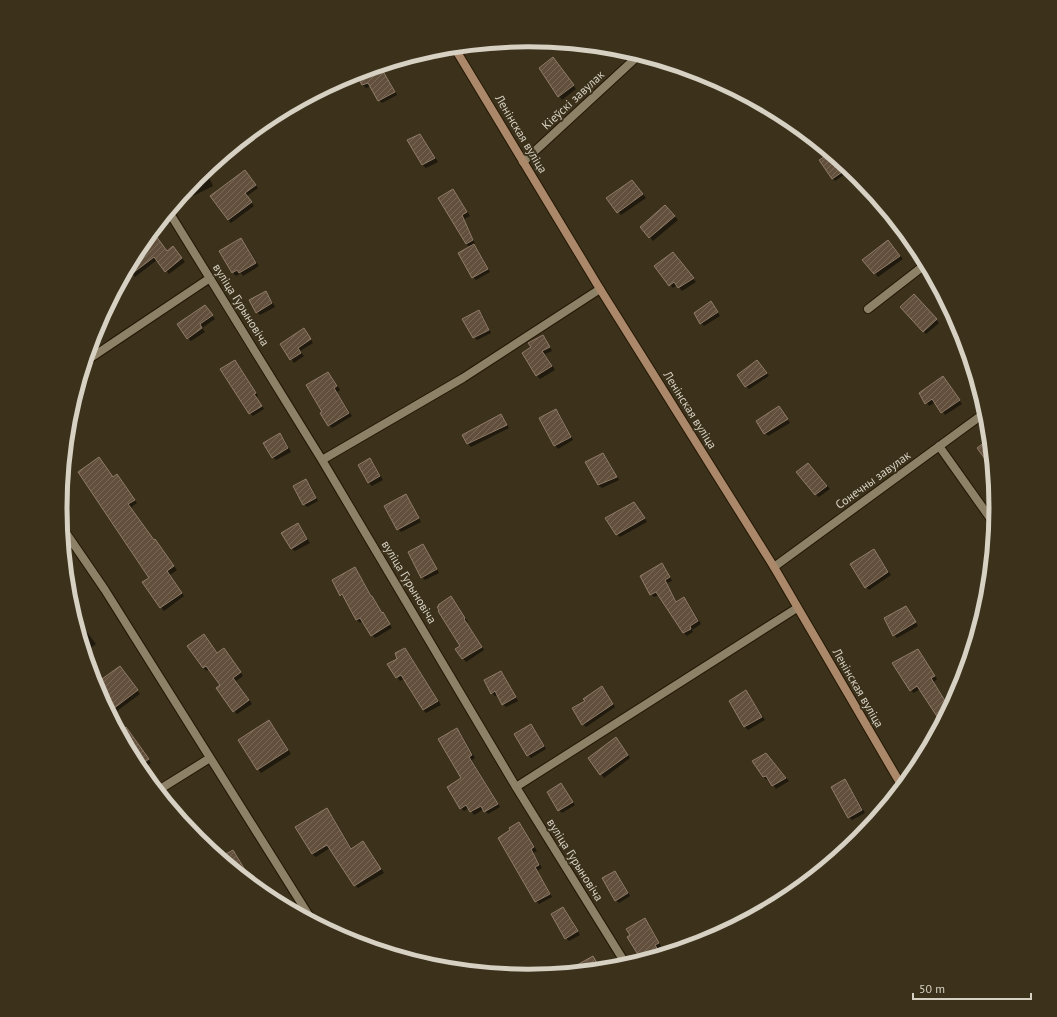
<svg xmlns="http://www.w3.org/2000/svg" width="1057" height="1017" font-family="'PT Sans',sans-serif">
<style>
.shadow{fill:#0007}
.building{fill:url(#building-hatch);stroke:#907c68}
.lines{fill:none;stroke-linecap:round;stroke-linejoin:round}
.minor-casing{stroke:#231804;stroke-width:10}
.secondary-casing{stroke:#231804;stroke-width:10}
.minor{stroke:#8d8168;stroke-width:8}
.secondary{stroke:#ab886a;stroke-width:8}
.labels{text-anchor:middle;stroke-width:4;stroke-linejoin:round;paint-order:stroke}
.street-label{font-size:12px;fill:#d7d1c3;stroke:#3c311b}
.rim{fill:none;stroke:#d7d1c3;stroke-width:5}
</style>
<defs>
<pattern id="building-hatch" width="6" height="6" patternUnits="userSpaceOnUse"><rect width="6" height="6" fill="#62503c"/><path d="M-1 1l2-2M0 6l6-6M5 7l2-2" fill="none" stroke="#786857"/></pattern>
</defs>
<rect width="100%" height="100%" fill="#3c311b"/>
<path class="shadow" d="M556,61l20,28 -14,11 -22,-31z
M380,66l17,29 -15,8 -3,-3 -8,-14 -5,2 -3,-3 -6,-12z
M420,135l3,3 15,24 -12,6 -4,-3z
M829,152l22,18 -16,11 -16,-22z
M206,170l7,16 -20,10 -4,-4 -1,-3 9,-12z
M248,174l10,14 -11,8 7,10 -23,17 -3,-3z
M635,184l11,14 -25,17 -13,-17z
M453,190l3,4 14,22 -6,3 11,25 -1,1 3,3 13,24 -14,8 -3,-3 -3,-30 -4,-3z
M668,209l10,11 -25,21 -12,-14z
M152,232l15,20 9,-2 9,12 -16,12 -12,-14 -22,17 -7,-8 11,-21z
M241,239l3,3 15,24 -16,10 -2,-3 -5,3 -3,-3 -13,-21z
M891,245l12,14 -25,18 -14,-17z
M676,256l20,26 -14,9 -5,-6 -4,3 -3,-3z
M265,293l4,3 6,11 -15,8 -3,-3z
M914,295l25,28 -13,11 -25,-27z
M205,306l10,13 -13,9 3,4 -14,9 -3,-3z
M714,306l6,10 -16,10 -3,-3z
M478,311l4,3 9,19 -14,7 -3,-3z
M307,333l6,10 -13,8 4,5 -10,7 -13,-19z
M543,336l3,3 6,12 -7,3 10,16 -15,9 -3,-3 -14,-23 9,-5z
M235,361l3,3 20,32 -2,1 8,12 -11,7 -3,-3z
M760,365l9,11 -20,13 -3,-3z
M328,373l3,3 9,14 -3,2 15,24 -20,12 -3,-3 -5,-13z
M946,380l16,24 -17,11 -9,-13 -7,4 -9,-13z
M779,407l3,3 8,13 -22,13 -11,-15z
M556,410l3,3 14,27 -15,9 -3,-4 -15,-26z
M70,413l5,6 -7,5 1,-7z
M501,415l3,3 5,10 -38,19 -3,-3 -4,-9z
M280,434l3,3 8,15 -15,8 -3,-3z
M603,454l3,3 13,23 -17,8 -4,-3z
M99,458l14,19 7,1 17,25 -14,10z
M370,459l3,3 10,18 -11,6 -3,-3z
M811,467l19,22 -11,8 -4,-3z
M306,480l3,3 9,18 -11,6 -3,-3z
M406,495l3,4 12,23 -20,10 -3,-3z
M634,503l3,3 10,16 -27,15 -3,-3z
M298,524l3,4 9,15 -15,8 -4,-3z
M155,540l22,30 -7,5 14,21 -20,15 -3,-4 -10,-29 3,-37z
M423,546l3,3 13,24 -14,7 -3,-3z
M874,550l3,4 14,21 -22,15 -3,-3z
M662,564l3,3 7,14 -5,2 10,19 7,-4 3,3 14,23 -9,6 1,2 -6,4 -3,-3 -25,-38 -5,2 -3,-3z
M355,569l3,3 15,26 19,30 -17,10 -3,-3 -9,-14 -3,2 -3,-3 -12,-22h-1l-3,-3 -8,-14z
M451,598l3,3 14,21 -2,1 18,27 -18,12 -3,-4z
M906,607l3,4 9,15 -21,12 -3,-3z
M75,616l21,28 -11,8 -11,-35z
M224,649l19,27 -7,5 16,23 -15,10 -3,-3 -13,-26 -12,-16 -2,2 -4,-3 14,-14z
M405,649l3,3 33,53 -15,8 -3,-3 -19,-31 -4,2 -3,-4 2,-18z
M918,651l3,3 16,25 -3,3 16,27 -7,14 -23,-34 -6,4 -4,-3z
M123,670l17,24 -23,17 -20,-27z
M501,672l3,3 14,26 -12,6 -3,-3 -5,-9 -3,1 -3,-3z
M602,687l3,3 10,17 -29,20 -3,-3 3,-22z
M746,691l3,4 16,25 -17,10 -3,-3 -15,-25z
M269,721l3,3 19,30 -30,19 -3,-4z
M531,725l3,3 12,21 -15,9 -3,-3z
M456,729l4,3 15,26 -3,2 28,47 -12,7 -4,-5 -10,6 -5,-7 -5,3 -3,-3 1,-30z
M132,736l19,27 -11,7 -18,-32z
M616,738l3,3 11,17 -26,20 -14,-20z
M769,757l20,24 -13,8 -7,-10 -2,1 -4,-3z
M845,781l3,3 17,29 -13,7 -3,-3z
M561,785l3,3 11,17 -13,8 -3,-3z
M326,809l4,3 22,37 11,-7 3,3 18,28 -26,15 -3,-3 -25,-37 -14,9 -4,-3z
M519,823l3,3 15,25 -4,2 9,15 -5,3 15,26 -13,7 -3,-3z
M233,851l3,3 16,27 -3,2z
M614,872l4,3 12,21 -11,7 -3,-3z
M563,908l3,3 14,24 -11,6 -3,-3z
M648,923l13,23 -3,3 4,6 -19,6 -15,-24z
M430,958l3,3 5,7 -16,-5z"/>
<path class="building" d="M553,57l21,28 -16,12 -19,-29z
M380,66l15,26 -17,9 -10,-18 -6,2 -6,-11z
M420,134l15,24 -13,7 -15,-25z
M830,153l18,15 -16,11 -13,-19z
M245,170l11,15 -11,8 7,9 -24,18 -18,-24z
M632,180l11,14 -26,19 -11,-15z
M453,189l14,23 -5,3 11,25 -7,4 -28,-46z
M665,205l10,11 -26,22 -9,-11z
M153,232l14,19 6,-5 9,12 -17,14 -11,-15 -33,25 18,-34z
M241,238l15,25 -17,10 -2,-3 -5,3 -13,-22z
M888,240l12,16 -26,18 -12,-14z
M474,244l14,25 -16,9 -14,-25z
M673,252l21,26 -16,10 -4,-6 -5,4 -15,-20z
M266,291l6,12 -16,10 -7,-13z
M914,294l23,25 -14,13 -23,-25z
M711,301l7,11 -18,12 -6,-11z
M205,305l8,10 -13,9 2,4 -15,11 -10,-15z
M479,310l10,20 -16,8 -11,-19z
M304,328l7,11 -13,9 3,5 -11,7 -10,-16z
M543,335l7,12 -8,4 10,15 -16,10 -14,-23 9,-6 -3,-4z
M235,360l21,33 -2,1 8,12 -13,8 -29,-45z
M757,360l10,13 -22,14 -8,-12z
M328,372l9,14 -3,2 15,25 -21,13 -8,-13 2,-1 -16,-27z
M943,376l17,24 -19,13 -9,-14 -7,5 -6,-11z
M779,406l9,13 -24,15 -8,-13z
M556,409l15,28 -17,9 -15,-28z
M501,414l6,11 -40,19 -5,-9z
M280,433l8,15 -16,10 -9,-15z
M990,438l2,15 1,17 -16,-22z
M603,453l14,24 -19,8 -13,-23z
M99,457l14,20 4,-3 18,26 -7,4 26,36 1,-1 19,27 -7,5 15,22 -22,15 -18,-26 7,-4 -71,-106z
M370,458l10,18 -12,7 -10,-18z
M808,463l19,23 -12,9 -19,-23z
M306,479l10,19 -13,7 -10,-19z
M406,494l13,24 -22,12 -13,-24z
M634,502l11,16 -29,17 -11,-17z
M298,523l9,16 -16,10 -10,-16z
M423,544l14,25 -16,9 -13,-26z
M874,549l14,23 -23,16 -15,-24z
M662,563l8,14 -5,3 11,22 8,-5 14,24 -8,5 1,3 -8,4 -27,-41 -6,3 -10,-19z
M355,567l16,29h1l10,17 1,-1 7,12 -19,12 -11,-18 -4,2 -14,-26 -2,2 -8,-16z
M451,596l14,22 -1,1 18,28 -20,12 -7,-10 5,-3 -22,-35 1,-1 -2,-3 2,-1 -1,-1z
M906,606l10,16 -23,14 -9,-18z
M204,634l13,19 7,-5 17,24 -8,6 16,22 -16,12 -17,-24 4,-3 -14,-19 -3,2 -16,-22z
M405,648l33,53 -15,9 -22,-35 -5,3 -9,-14 10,-5 -2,-6z
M918,649l17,27 -4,2 19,31 -8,15 -25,-38 -7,5 -18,-28z
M120,666l18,24 -25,19 -18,-25z
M501,671l15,26 -14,8 -7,-14 -4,3 -7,-14z
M602,686l11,18 -31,21 -10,-17 13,-7 -2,-2z
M746,690l16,27 -18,10 -15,-26z
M269,720l19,30 -31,20 -19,-30z
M531,724l13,22 -17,10 -13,-22z
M126,727l23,32 -11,8 -19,-35z
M457,728l15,27 -3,2 29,47 -14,8 -3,-6 -11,6 -4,-7 -6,4 -13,-22 14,-9 -23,-39z
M616,737l12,18 -28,20 -12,-17z
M766,753l20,25 -14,8 -6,-10 -3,1 -11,-16z
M845,779l17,31 -14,8 -17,-31z
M561,783l12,19 -15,9 -11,-19z
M327,808l24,41 12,-8 18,28 -27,17 -27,-41 -15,9 -17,-27z
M519,822l15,25 -3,2 8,16 -4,2 15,27 -15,8 -37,-64 12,-8 -1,-2z
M233,850l20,33 -1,2 -33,-27z
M615,871l13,22 -13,8 -13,-23z
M563,907l15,24 -13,8 -14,-25z
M645,918l14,25 -4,2 6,10 -19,6 -15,-24 3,-2 -4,-6z
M593,956l8,14 -40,4z"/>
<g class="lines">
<g class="minor-casing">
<path id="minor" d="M523,162l116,-107
M169,212l153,248 194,327 111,179
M868,309l58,-45
M86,361l124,-83
M939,446l56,79
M322,460l141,-82 137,-89
M62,527l43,63 208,332
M774,567l212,-155
M516,787l281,-179
M157,791l53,-33"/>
</g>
<g class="secondary-casing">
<path id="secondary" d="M454,47l146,242 174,278 129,221"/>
</g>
<use href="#minor" class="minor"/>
<use href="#secondary" class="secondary"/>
</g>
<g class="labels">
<g class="street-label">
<text transform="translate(573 100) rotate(-43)" y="4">Кіеўскі завулак</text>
<text transform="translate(521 134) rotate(59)" y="4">Ленінская вуліца</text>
<text transform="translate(241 305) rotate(58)" y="4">вуліца Гурыновіча</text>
<text transform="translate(690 410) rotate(58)" y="4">Ленінская вуліца</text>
<text transform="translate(873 480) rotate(-36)" y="4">Сонечны завулак</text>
<text transform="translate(409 582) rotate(59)" y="4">вуліца Гурыновіча</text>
<text transform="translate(858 688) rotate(60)" y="4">Ленінская вуліца</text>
<text transform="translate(575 860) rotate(58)" y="4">вуліца Гурыновіча</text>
</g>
</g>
<path d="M0 0H1057V1017H0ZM67 508a461 461 0 1 1 922 0a461 461 0 1 1-922 0Z" fill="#3c311b" fill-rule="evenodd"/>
<path class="rim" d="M67 508a461 461 0 1 1 922 0a461 461 0 1 1-922 0Z"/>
<path d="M913 993v6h118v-6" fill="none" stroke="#d7d1c3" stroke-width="2"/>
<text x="919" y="993" font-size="12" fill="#d7d1c3" stroke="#3c311b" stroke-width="3" paint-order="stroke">50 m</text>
</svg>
